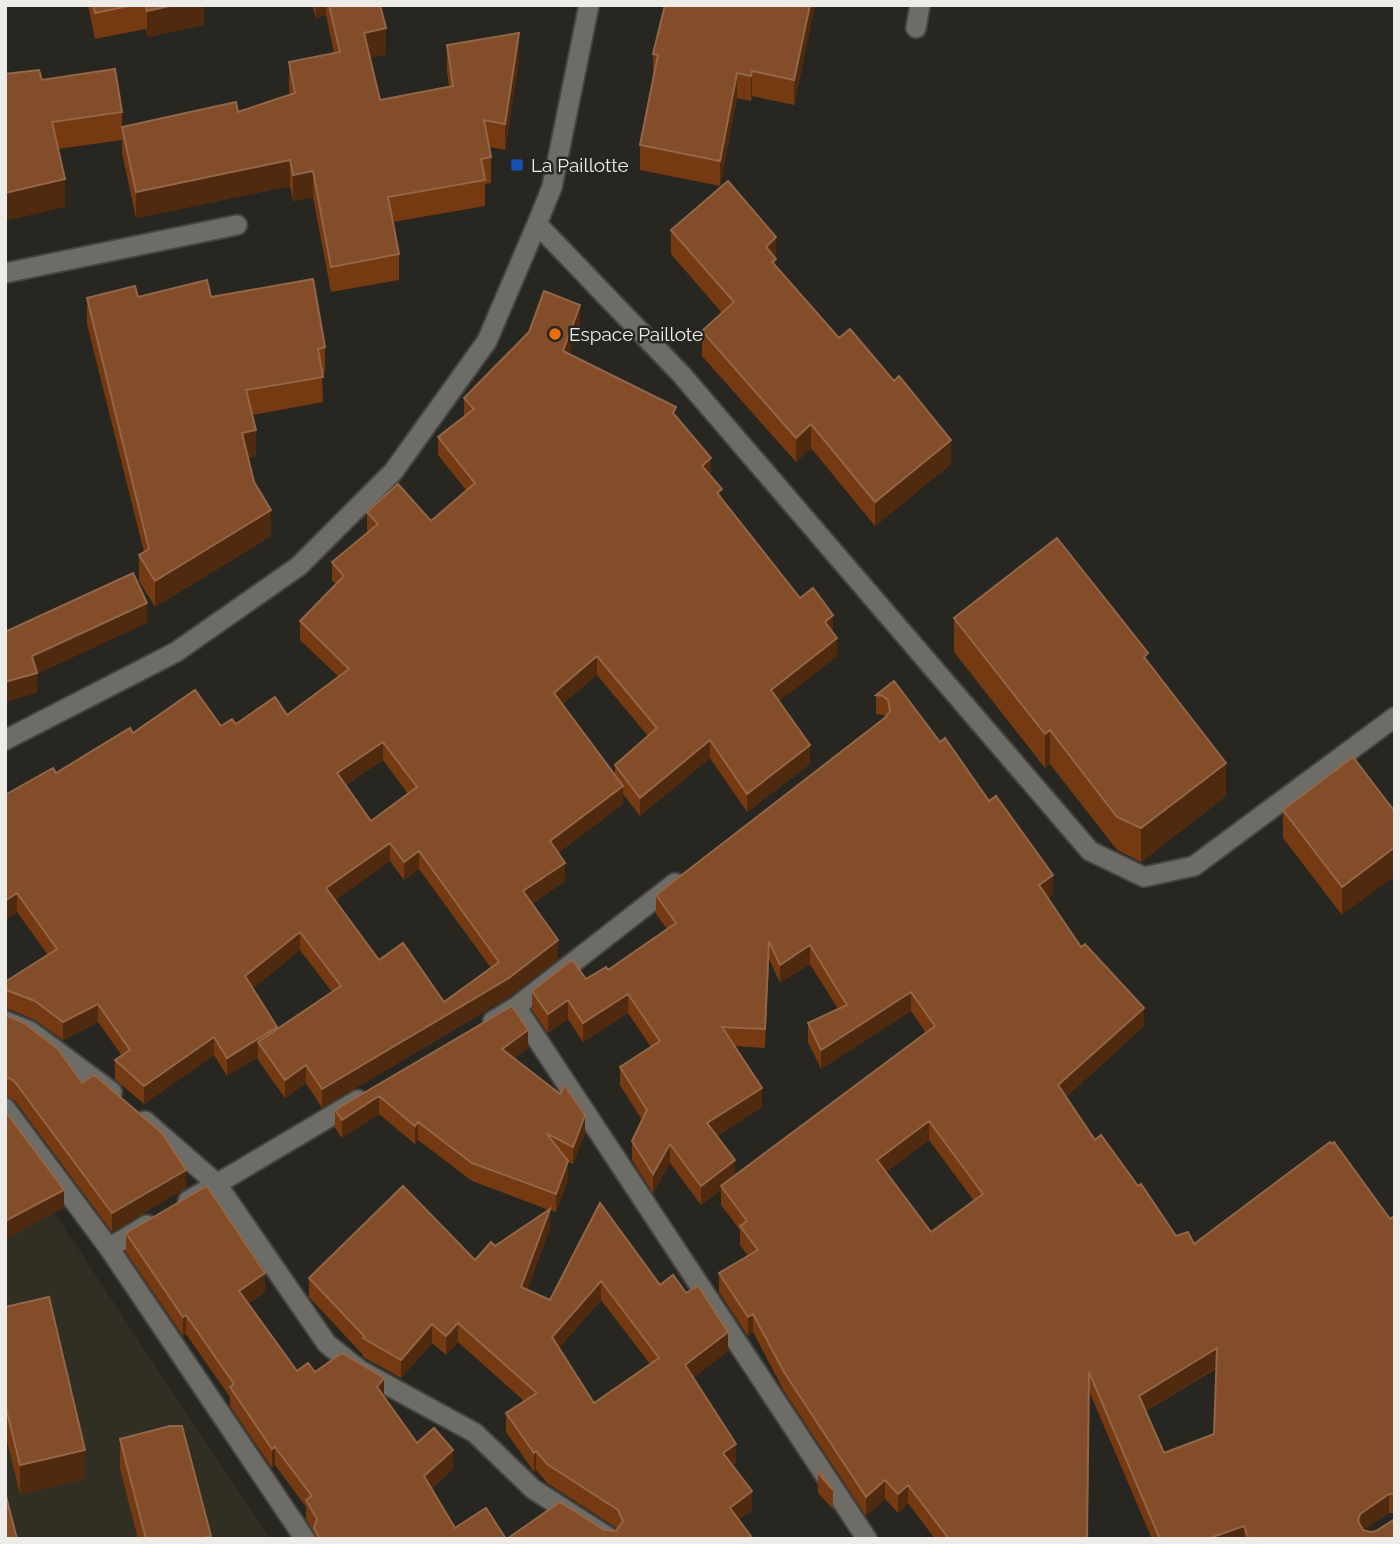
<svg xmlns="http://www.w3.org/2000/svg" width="1400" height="1544" font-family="Raleway,sans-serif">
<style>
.built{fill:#312f24}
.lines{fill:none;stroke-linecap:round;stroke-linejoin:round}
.minor-casing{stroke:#454440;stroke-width:23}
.minor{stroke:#6d6c66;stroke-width:19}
.wall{fill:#753a11;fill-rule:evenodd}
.shaded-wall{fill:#502a0e}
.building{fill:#824d28;stroke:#936647;stroke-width:2;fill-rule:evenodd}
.transit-dot{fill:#1a4fb4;stroke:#272621;stroke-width:2.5}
.food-dot{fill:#e8710a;stroke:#272621;stroke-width:2.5}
.labels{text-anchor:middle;stroke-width:5;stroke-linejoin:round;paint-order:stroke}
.poi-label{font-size:19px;fill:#edece9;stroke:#272621;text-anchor:start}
</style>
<rect width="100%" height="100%" fill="#272621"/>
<path class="built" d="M5,1138l265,401h-265z"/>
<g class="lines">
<g class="minor-casing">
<path id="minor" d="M916,28l4,-23
M537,224l144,150 409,477 54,26 50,-11 201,-149
M5,273l232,-48
M5,740l171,-88 123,-86 94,-94 94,-131 50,-117 15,-37 37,-182
M516,1007l351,532
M5,1021l25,10 82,61
M493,1021l23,-14 159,-124
M5,1108l104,140 196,291
M145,1121l71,62 111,161 33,26 115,63 58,56 78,50
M188,1201l170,-101
M109,1248l38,-23"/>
</g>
<use href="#minor" class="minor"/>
</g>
<path class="wall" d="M88,5h116v20l-57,12 -1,-8 -51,10z
M312,5h68l6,49 -16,4 10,42 69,-14 -2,-15v-26l72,14 -14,91 -16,-3 2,10v26l-6,1v22l-92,16 6,32v26l-68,12 -18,-95 -20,4 -3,-15 -154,32 -14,-65v-13l-64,9 7,58 -23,-127 80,32v15l116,-15 52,-17 -1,-7v-26l45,-9 -8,-38 -10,3z
M815,5l-21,100 -42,-9 -1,5 -14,-3 -17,88 -80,-16v-25l13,-68v-23z
M671,230l105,7v29l175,198 -76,62 -64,-78 -15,14 -94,-106v-25l20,-18 -51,-59z
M138,297h73l114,50v26l-3,1 1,28 -71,13 4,41 -8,2 6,24 17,54 -116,71 -16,-26v-26l5,-3 -57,-228v-26z
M580,323l-12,31 108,63 35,60 11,21 78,100 33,35 4,23 -58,45 31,63 -63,48 -37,-54 -70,58 -17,-22v10l-65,49 7,28 -33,23 26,55 -49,38 -187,111 -16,-25 -21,15 -27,-38v-3l-31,19 -13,-21 -70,49 -29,-25v-19l7,-4 -24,-34 -35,18 -28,-20 -26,-11 -4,1v-28l43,-27 -31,-43 -12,7v-124l51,-22 77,-40 88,-7 66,-11 52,-38 -39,-37v-19l36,-37 -4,-3v-19l37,-30 -2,-2v-18l64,9 35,-31 -28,-35v-18l26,-20v-19zM597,675l51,61 -33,29v9l-53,-70zM383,760l25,34 -37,27 -25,-36zM390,861l14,19 15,-11 72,99 -47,34 -65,-42 -44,-60zM300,950l32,42 -55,37 -24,-41z
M954,618l194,44 78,134 -85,66 -24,-12 -67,-86 -5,4 -91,-116z
M894,681l159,213 -5,4 33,49 63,79 -78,71 29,43 81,96 18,8 196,-25 5,-4v298h-6l-26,17 32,9h-243l-63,-148 -2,148h-152l-27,-36 -10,10 -13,-14 -19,17 -82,-125 -31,-59 -5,4 -29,-44v-19l29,-17 -8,-11v-15l-19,-25v-15l-20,15 -31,-42 -17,30 -21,-33v-19l10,-21 -22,-35v-18l31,-20 -23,-34 -45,29 -15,-23 -20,14 -16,-23v-19l54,-12 22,-9 59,-41 -11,-15v-19l229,-178 -2,-2 -7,-1v-19zM769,959l11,24 30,-19 28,45 -30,14v19l13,27 90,-58 15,22 -191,142 -18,-39 45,-29 -27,-61 30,2zM929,1140l45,61 -43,31 -45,-60zM1217,1368l-3,66 -50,19 -18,-42z
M1353,757l-11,158 -59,-77v-28z
M512,1006l16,24v18l-14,10 46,36 5,-8 20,29v18l-12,31 -5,-2v17l-12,33 -6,-2v18l-23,62 23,10 50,-97 60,82 13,-10 13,18 12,-7 30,46v19l-35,27 43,66v19l-3,2 19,26v19l-13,10 14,19h-246l53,-37 44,28 12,1 2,-2 -71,-46 -11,-13 -2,2 -28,-40v-19l18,-12 -66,-59 -12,13 -14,-12 -31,35 -38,-21v-2l-54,-58v-19l94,-92 72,74 16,-18 4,4 54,-36 -77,-29 -54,-41 -3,4 -36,-30 -37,24 -7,-10v-18zM601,1300l49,64 -56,39 -35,-55z
M5,1015l77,68 104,105 -74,44 -97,-131 -6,-4h-4z
M126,1233l139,59 -17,12 49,67 18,1 69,25 33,46 36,26 -21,19 23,40 51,11h-192v-7l-8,-13v-12l-31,-42 -3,3 -42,-62v-9l-44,-63 -3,2 -57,-84z
M5,1307l80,172 -65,15 -15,-61z
M120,1439l91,100h-73l-18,-71z
M818,1473l15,17v19l-15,-16z"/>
<path class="shaded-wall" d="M174,5h30v20l-57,12v-26z
M316,5h10v10l-10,3z
M810,5h5l-21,100v-25z
M386,28v26l-22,5v-26z
M519,33v26l-14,91v-26z
M752,71v25l-1,5v-25z
M737,73v25l-17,88v-25z
M290,160v26l-154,32v-26z
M313,171v26l-20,4v-26z
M65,179v28l-60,14v-28z
M776,237v47l-10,-37z
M580,305v18l-17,46v-18z
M811,424v24l-15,14v-24z
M256,430v26l-14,3v-26z
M951,440v24l-76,62v-24z
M711,458v18l-9,-10z
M271,510v26l-116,71v-26z
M147,603v20l-110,51v19l-32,9v-20l27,-26z
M833,615v19l-8,-12z
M837,638v18l-66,52v-18z
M597,656v19l-43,36v-18z
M1050,730v34l-5,4v-34z
M710,740v18l-70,58v-18z
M383,742v18l-46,31v-18z
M810,745v19l-63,48v-18z
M1226,763v33l-85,66v-34z
M623,786v18l-73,55v-18z
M390,843v18l-64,46v-19z
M1395,847v29l-53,39v-28z
M419,851v18l-15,11v-18z
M565,863v18l-42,29v-19z
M1053,875v19l-14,10v-19z
M17,893v19l-12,7v-18z
M300,932v18l-55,45v-19z
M558,940v19l-49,38 -187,111v-19z
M769,941v18l-4,89v-19z
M810,945v19l-30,19v-18z
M911,992v19l-90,58v-19z
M628,994v19l-45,29v-19z
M568,1000v19l-20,14v-19z
M98,1004v18l-35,18v-18z
M1144,1008v18l-86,78v-19z
M277,1027v18l-19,-3v15l-31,19v-18z
M528,1030v18l-26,19v-18z
M214,1037v18l-70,49v-18z
M306,1065v18l-21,15v-18z
M762,1088v19l-55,35v-19z
M379,1096v18l-37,24v-18z
M585,1115v18l-12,31v-17z
M929,1121v19l-52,39v-19z
M418,1122v18l-3,4v-18z
M670,1144v19l-17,30v-19z
M735,1160v19l-14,7v4l-20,15v-19z
M568,1161v18l-12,33v-18z
M186,1170v18l-74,44v-19z
M64,1190v18l-59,31v-18z
M550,1209v19l-29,78v-19z
M265,1273v19l-26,18v-19z
M601,1281v19l-49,56v-19z
M753,1314v18l-5,4v-19z
M186,1315v19l-3,2v-19z
M458,1323v19l-12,13v-19z
M432,1324v19l-31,35v-18z
M728,1332v19l-43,33v-19z
M1217,1348v19l-78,48v-19z
M384,1378v19l-7,-10z
M736,1444v19l-13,8v-18z
M275,1447v18l-3,3v-19z
M85,1450v29l-65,15v-29z
M453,1450v19l-29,25v-18z
M536,1451v19l-2,2v-19z
M885,1480v19l-19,17v-19z
M908,1485v18l-10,10v-19z
M752,1491v19l-22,17v-19z
M1389,1494v19l-29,20 -2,-12 2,-7z
M1244,1526v13h-37z"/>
<path class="building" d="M93,5h40l-38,8z
M146,5h28l-27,6z
M329,5h51l6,23 -22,5 16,67 73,-14 -6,-41 72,-12 -14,91 -21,-4 7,37 -10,2 4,21 -97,17 11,57 -68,13 -18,-96 -20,4 -3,-15 -154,32 -14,-65 114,-25 2,10 57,-19 -6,-31 51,-10z
M665,5h145l-16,75 -42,-9 -1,5 -14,-3 -17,88 -80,-16 18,-90 -5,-1z
M115,69l7,43 -70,10 13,57 -60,14v-119l34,-4 3,10z
M728,181l48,56 -10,10 10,12 -4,3 67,76 11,-9 44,52 5,-5 52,64 -76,62 -64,-78 -15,14 -94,-107 32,-29 -63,-72z
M313,279l12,68 -7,2 5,28 -77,13 10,40 -14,3 12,49 17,28 -116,71 -16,-26 10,-6 -62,-251 48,-12 3,11 69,-17 4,17z
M544,291l36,14 -17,46 113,56 -3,6 38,45 -9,8 20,23 -5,4 83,105 13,-10 20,27 -8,7 12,16 -66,52 39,55 -63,49 -37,-54 -70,58 -25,-33 42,-37 -60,-72 -43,37 69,93 -73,55 15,22 -42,28 35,49 -49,38 -187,111 -16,-24 -21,15 -27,-38 83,-56 -41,-54 -55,44 32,51 -50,31 -13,-21 -70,49 -29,-26 15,-10 -32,-46 -35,18 -28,-21 -26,-10 -4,1v-10l52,-33 -40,-56 -12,8v-106l48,-27 3,5 74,-45 3,5 62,-43 26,36 11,-7 4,5 39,-27 12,18 62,-46 -49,-48 44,-45 -12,-14 46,-38 -11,-12 31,-28 33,37 44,-38 -37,-46 36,-28 -10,-11 65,-66zM383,742l34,45 -46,34 -34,-48zM390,843l14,19 15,-11 80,111 -55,40 -41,-59 -24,17 -53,-72z
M1057,538l91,115 -4,4 82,106 -85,65 -24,-11 -67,-87 -5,4 -91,-116z
M133,573l14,30 -115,53 5,17 -32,9v-50z
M894,681l46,61 5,-4 44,63 7,-5 57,79 -14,10 42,62 4,-3 59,64 -86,77 37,55 6,-5 37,51 3,-2 35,52 12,-4 6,12 136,-102 2,2 2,-2 56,77 5,-4v279h-6l-29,20 -2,7 5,9 7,2 6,-1 19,-12v20h-146l-5,-13 -37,13h-47l-71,-167 -2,167h-138l-41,-54 -10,9 -13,-14 -19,17 -82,-125 -31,-58 -5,3 -29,-44 39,-23 -18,-24 7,-5 -26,-35 214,-160 -24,-34 -90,58 -13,-27 39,-18 -37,-60 -30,20 -11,-24 -4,88 -43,-2 40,61 -55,35 28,37 -34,26 -31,-42 -17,30 -21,-33 15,-31 -27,-43 40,-26 -32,-47 -45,29 -15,-23 -20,14 -16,-23 40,-31 14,19 20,-12 2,3 68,-47 -20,-28 230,-178 4,-6 -2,-11 -5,-4 -7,-1zM929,1121l54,73 -52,38 -54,-72zM1217,1348l-3,86 -50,19 -25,-57z
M1353,757l42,55v35l-53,40 -59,-77z
M512,1006l16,24 -26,19 58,45 5,-8 20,29 -12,32 -27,-14 22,28 -12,33 -84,-31 -54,-41 -3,4 -36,-30 -37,24 -7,-10z
M5,1015l19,8 34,26 24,34 12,-8 5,4 63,54 24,37 -74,43 -97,-131 -6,-4 -4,1z
M5,1111l59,79 -59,31z
M207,1186l58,87 -26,18 58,80 11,-8 7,9 27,-19 42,25 -7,9 40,56 17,-15 19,22 -29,26 31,52 31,-20 20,31h-186l-6,-11 3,-9 -11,-19 6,-4 -37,-49 -3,2 -42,-62 4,-3 -48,-69 -3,2 -57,-84z
M403,1186l72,74 16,-18 4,4 55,-37 -29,78 29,13 50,-97 60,82 13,-10 13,18 12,-7 30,46 -43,33 51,79 -13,9 29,38 -22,17 23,31h-246l53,-37 44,28 12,1 7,-10 -5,-11 -71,-46 -11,-13 -2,2 -28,-40 31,-20 -79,-70 -12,13 -14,-12 -31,36 -38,-22 2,-1 -56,-59zM601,1281l58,77 -65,45 -42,-66z
M49,1297l36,153 -65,15 -15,-61v-97z
M170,1426h12l29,110 -9,3h-56l-26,-100z
M820,1471l13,19 -15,-17z
M5,1492l12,47h-12z"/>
<rect class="transit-dot" x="510" y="158" width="14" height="14" rx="3.5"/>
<circle class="food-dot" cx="555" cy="334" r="7"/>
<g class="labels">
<g class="poi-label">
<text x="531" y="172">La Paillotte</text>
<text x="569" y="341">Espace Paillote</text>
</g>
</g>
<rect width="1400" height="1544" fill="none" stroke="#edece9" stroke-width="14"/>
</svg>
